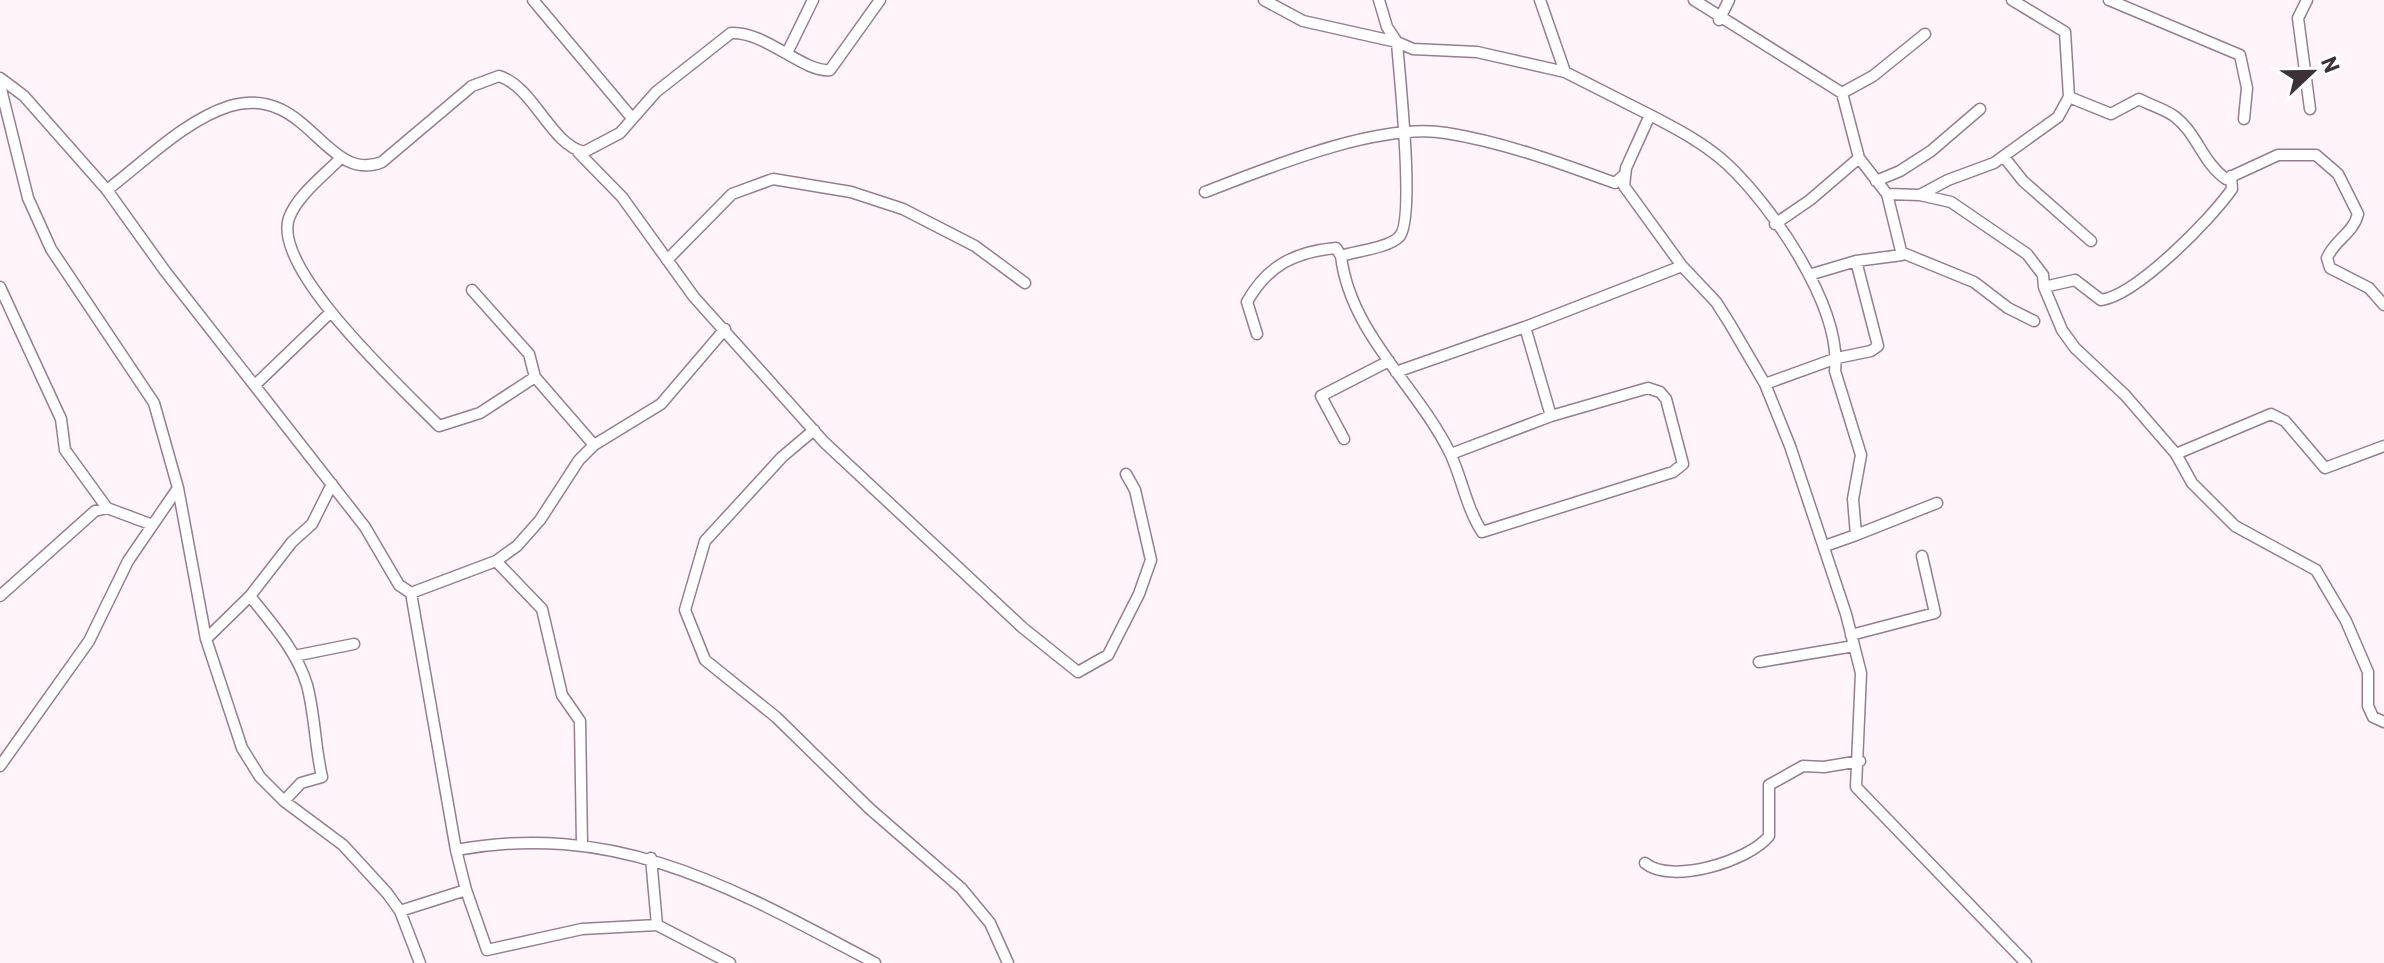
<svg xmlns="http://www.w3.org/2000/svg" width="2384" height="963" font-family="Barlow,sans-serif">
<style>
.lines{fill:none;stroke-linecap:round;stroke-linejoin:round}
.street-casing{stroke:#947f8d;stroke-width:13}
.street{stroke:#fff;stroke-width:10}
</style>
<rect width="100%" height="100%" fill="#fef4fa"/>
<g class="lines">
<g class="street-casing">
<path id="street" d="M533,0l99,118
M1379,0l8,27 10,15 16,7 64,3 88,20
M1540,0l25,72 85,43 -24,53 -2,18 58,80 34,36 14,22 35,60 25,62 56,168 15,59 -5,114 170,176
M1694,0l148,93 17,65 28,36 15,61 -46,6 -47,14
M2109,0l131,55 7,33 -3,31
M2307,0l-9,18 12,91
M1719,20l10,-20
M788,51l25,-51
M0,78l24,18 83,94 58,81 200,256 34,58 12,8 45,257
M0,85l28,113 23,51 103,154 24,85 28,151 36,109 18,29 24,24 59,44 44,48 13,18 20,52
M1842,93l31,-17 52,-42
M2069,97l42,17 28,-15c11,6 25,10 35,17 23,17 28,46 52,63l52,-24h38l22,19 20,40c-5,20 -23,25 -31,44l3,10 39,20 15,17
M1650,115c27,14 54,28 77,49 45,42 115,143 108,207l26,84 -8,44 3,36 -31,11
M578,152l44,45 72,100 130,145 199,186 55,44 30,-17 31,-61 12,-34 -16,-70 -9,-16
M2004,157l19,24 68,60
M341,158c-17,17 -44,38 -52,60 -18,51 115,172 150,208l41,-13 55,-36
M1876,181l24,-10 31,-20 49,-42
M107,190c37,-28 78,-70 123,-84 77,-23 96,79 152,56l90,-76 27,-10c35,11 51,68 85,76l36,-19 36,-41 75,-59c34,-2 73,40 99,37l50,-70
M1205,192c63,-24 173,-70 241,-59 57,9 114,30 169,50l9,-8
M1887,194l33,1 28,-15 46,-17 64,-46 11,-20 -4,-65 -53,-32
M1920,195l31,7 76,52 16,21 1,12 18,43 13,18 50,47 51,59 16,29 43,43 81,44 30,51 22,51v34l5,11 11,5
M1775,224l35,-24 49,-42
M1903,253l71,29 34,26 26,13
M1341,256c9,77 76,130 109,197 12,25 16,54 32,79l191,-60 10,-8 -17,-65 -6,-7 -12,-4 -97,28 -100,38
M667,260l65,-66 41,-15 78,13 52,17 72,37 50,37
M0,287l61,132 4,31 42,58
M2044,287l31,-7 26,20c36,-5 110,-81 131,-111l-1,-13
M472,290l57,64 6,23 59,68
M1257,334l-10,-32c20,-36 47,-50 89,-54l5,8c15,-5 47,-8 58,-19 17,-16 0,-164 -2,-195l-94,-21 -39,-21
M1396,372l129,-45
M1765,384l72,-26 34,-7 7,-5 -22,-85
M255,385l76,-73
M1551,416l-26,-89 157,-61
M814,430l-32,27 -77,84 -20,69 20,50 71,57 94,92 91,79 29,35 18,40
M1344,439l-23,-43 68,-35
M2176,454l95,-40 14,7 40,47 59,-22
M1856,535l81,-32
M496,561l46,48 20,86 18,26 2,123
M411,593l85,-32 21,-15 23,-26 39,-60 15,-15 67,-41 64,-75
M0,596l95,-85 12,-3 43,16
M250,596c21,27 47,55 57,89 8,30 8,62 15,92l-21,6 -17,18
M1851,635l84,-22 -13,-57
M206,639l44,-43 42,-54 20,-18 20,-40
M294,656l60,-12
M1759,662l95,-16
M0,766l89,-125 39,-80 50,-73
M651,858l6,67 73,38
M1645,863c26,22 104,-2 124,-27v-51l34,-19 21,1 36,-6
M466,890l21,60 95,-21 75,-4
M400,911l66,-21 -10,-40c163,-30 280,40 419,113"/>
</g>
<use href="#street" class="street"/>
</g>
<g transform="translate(2312 72) rotate(68)" stroke="#ffffff" stroke-width="6" paint-order="stroke">
<path d="M0-6L14 30L0 20L-14 30Z" fill="#3b3238"/>
<text y="-12" font-size="22" font-weight="bold" text-anchor="middle" fill="#3b3238">N</text>
</g>
</svg>
